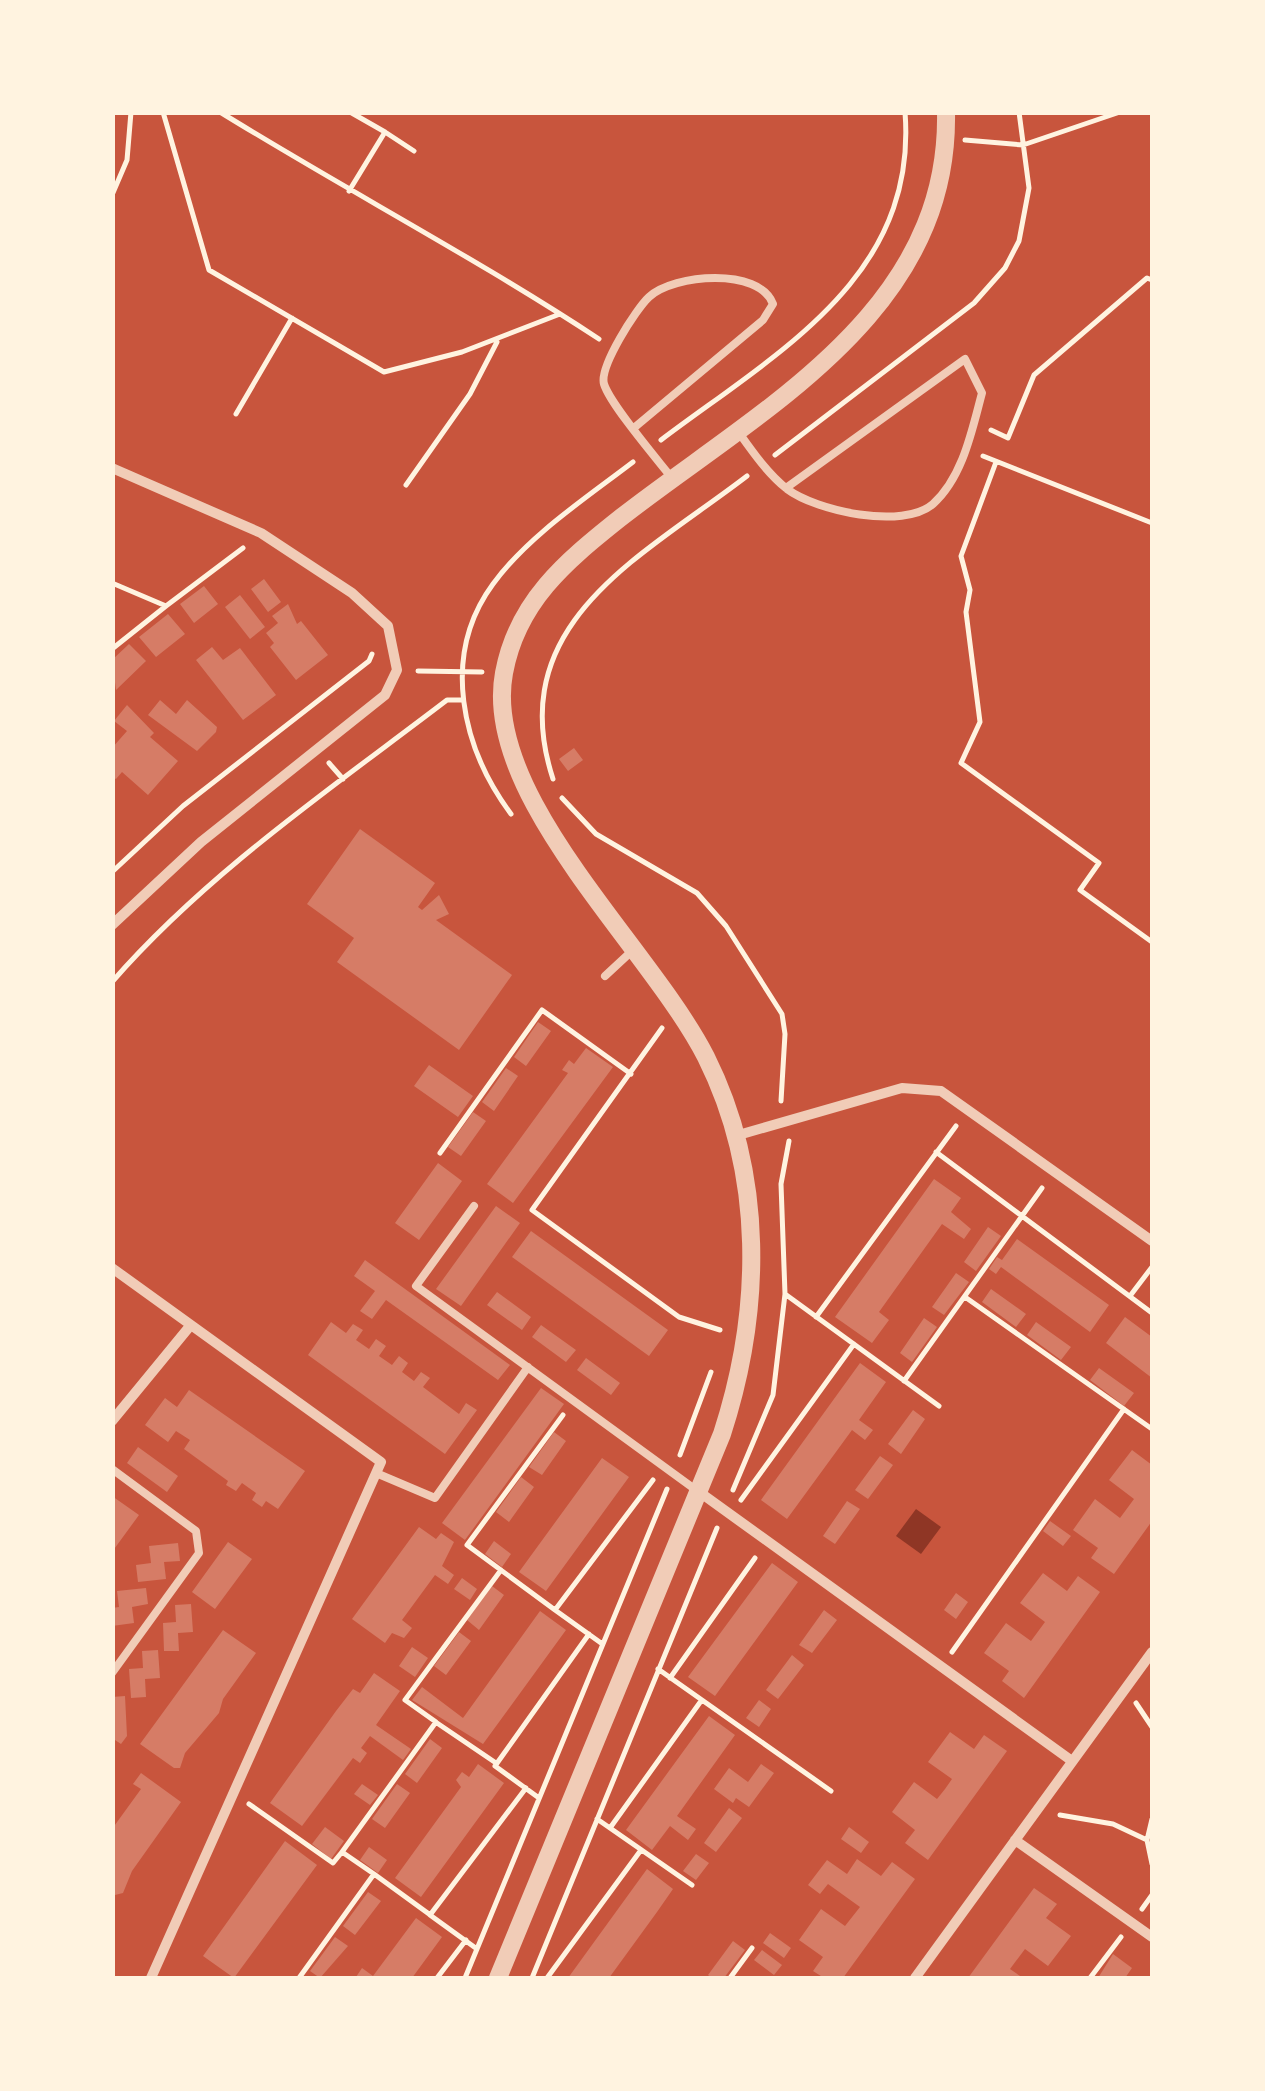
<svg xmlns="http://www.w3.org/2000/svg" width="1265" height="2091" font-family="'Noto Sans',sans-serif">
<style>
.water{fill:#8f3625}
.building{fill:#d67c66}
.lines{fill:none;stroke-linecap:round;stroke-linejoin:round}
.path{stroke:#fff3e0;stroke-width:5}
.service{stroke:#f1ccb7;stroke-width:8}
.minor{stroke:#f1ccb7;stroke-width:10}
.tertiary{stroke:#f1ccb7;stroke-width:18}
</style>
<rect width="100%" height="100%" fill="#c8553d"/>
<path class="water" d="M916,1509l25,18 -20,27 -25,-18z"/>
<path class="building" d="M264,579l17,23 -13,10 -17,-23z
M204,586l14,18 -24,19 -14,-19z
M240,595l25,32 -15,12 -25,-32z
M288,604l9,20 4,-3 27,34 -32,25 -26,-33 4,-4 -8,-10 12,-10 -6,-7z
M168,614l17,20 -29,23 -17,-20z
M129,644l17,17 -30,29 -4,-30z
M212,647l11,13 17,-12 36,47 -33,25 -47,-60z
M160,700l16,14 11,-14 30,27 -1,5 -19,19 -49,-36z
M127,705l27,28 -4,4 28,24 -30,34 -26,-23 -6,7 -4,-2v-29l15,-17 -13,-10z
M574,748l9,12 -15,11 -9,-12z
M360,829l75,54 -17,24 4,3 17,-15 10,19 -13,6 76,55 -53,75 -122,-88 17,-24 -47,-34z
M538,1022l13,9 -25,35 -12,-9z
M586,1048l27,19 -100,136 -26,-19 81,-111 -6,-3 7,-10 5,4z
M429,1065l44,31 -15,21 -44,-31z
M506,1068l12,8 -24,35 -12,-9z
M473,1112l13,9 -25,35 -13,-9z
M438,1163l24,18 -43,59 -24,-17z
M934,1179l27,19 -10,14 20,17 -7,10 -22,-15 -63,88 10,8 -17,23 -37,-26z
M496,1206l24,17 -59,83 -25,-17z
M988,1227l13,9 -25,35 -12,-9z
M531,1231l137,99 -19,26 -137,-99z
M1017,1239l92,66 -19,27 -89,-65 -5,7 -7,-5 8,-12 5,3z
M365,1260l145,105 -12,15 -112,-80 -14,19 -12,-8 15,-20 -21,-15z
M956,1273l13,9 -25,33 -12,-8z
M991,1289l35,25 -10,13 -34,-25z
M497,1292l34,25 -9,13 -35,-25z
M1125,1317l27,20v41l-46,-35z
M924,1318l13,9 -25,35 -12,-9z
M331,1322l15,11 7,-9 10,6 -7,10 13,9 7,-10 10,7 -7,10 13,9 7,-9 9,7 -6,9 12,9 7,-9 9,6 -7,9 36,27 7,-11 11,7 -32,44 -137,-99z
M1036,1322l35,25 -10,13 -34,-25z
M541,1325l35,25 -10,12 -34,-25z
M586,1358l34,25 -9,12 -34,-25z
M860,1363l26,19 -27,38 14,10 -8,10 -13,-10 -65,89 -26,-19z
M1099,1368l35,25 -10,13 -34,-26z
M541,1388l23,16 -99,136 -23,-17z
M189,1390l116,81 -27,38 -12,-8 -4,6 -10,-7 4,-7 -14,-10 -6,8 -10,-6 2,-4 -44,-32 6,-9 -14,-9 -8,11 -23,-17 20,-27 12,9z
M913,1410l12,9 -24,35 -13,-10z
M554,1432l12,9 -24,34 -13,-8z
M138,1447l40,29 -11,16 -40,-29z
M1132,1450l20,15v56l-38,53 -23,-16 7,-10 -25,-18 22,-31 25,19 14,-19 -25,-19z
M880,1456l13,9 -25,34 -13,-9z
M602,1458l27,19 -83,114 -27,-19z
M521,1477l13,10 -25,35 -13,-10z
M112,1496l27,19 -27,37z
M847,1501l13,8 -25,35 -12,-8z
M1050,1521l21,15 -8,10 -20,-15z
M419,1527l17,12 5,-6 13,9 -12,24 12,9 -6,9 -13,-9 -33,45 10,8 -8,10 -12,-5 -7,10 -33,-24z
M494,1541l17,13 -9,13 -17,-13z
M228,1542l24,17 -37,50 -23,-17z
M178,1543l2,18 -16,1 2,17 -28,3 -2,-17 15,-2 -2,-17z
M772,1563l26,19 -83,114 -27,-19z
M1043,1573l24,18 11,-15 22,16 -76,106 -22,-17 7,-10 -25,-18 22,-30 25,18 14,-19 -25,-19z
M462,1578l15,11 -7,11 -16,-11z
M492,1586l12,9 -25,35 -12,-10z
M146,1588l2,16 -16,3 2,16 -22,3v-18l7,-1 -2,-16z
M956,1593l12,9 -12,17 -12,-9z
M191,1604l2,28 -15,1 1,18h-15l-1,-28 13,-1 -1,-17z
M824,1610l13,10 -25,33 -13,-8z
M540,1611l26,19 -83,114 -71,-44 10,-13 41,31z
M223,1630l33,23 -33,46 -4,14 -34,40 -5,15h-6l-34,-24z
M459,1632l12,9 -25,34 -12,-9z
M412,1647l16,11 -13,19 -16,-11z
M158,1650l2,28 -15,1 1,18 -15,1 -2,-29 14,-1 -1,-17z
M792,1655l12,10 -26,34 -12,-9z
M374,1673l26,18 -24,34 35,24 -8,11 -33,-24 -9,12 6,5 -7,10 -7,-5 -51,68 -32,-23 66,-92 17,-22 7,4z
M125,1696l2,40 -6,8 -9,-6v-41z
M759,1700l12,9 -12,18 -13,-9z
M709,1716l26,19 -58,81 19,13 -8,11 -18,-14 -18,24 -26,-20z
M950,1732l24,17 10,-14 23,16 -79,109 -23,-17 10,-13 -23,-18 22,-30 23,17 8,-10 7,-10 -24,-17z
M430,1739l12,9 -25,35 -12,-9z
M478,1764l26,19 -83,114 -26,-19 66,-91 -5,-7 6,-8 7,5z
M761,1764l13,9 -25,34 -13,-9 -3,5 -19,-14 15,-21 19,14z
M141,1773l40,29 -49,69 -9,22 -8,2 -3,-66 29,-40 -8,-5z
M362,1784l16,11 -8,10 -16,-11z
M397,1784l13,9 -25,35 -13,-9z
M729,1808l13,10 -26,34 -12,-9z
M325,1827l19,14 -13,18 -19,-15z
M849,1827l20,15 -8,11 -20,-14z
M285,1841l32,24 -83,113 -31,-22z
M369,1847l18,13 -9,13 -18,-13z
M696,1854l13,9 -13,17 -13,-9z
M857,1859l24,17 11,-14 23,17 -72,99h-19l-11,-7 10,-14 -24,-17 22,-31 24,17 15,-19 -32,-23 -8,10 -12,-9 19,-25 20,14z
M647,1869l26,20 -16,23 -48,66h-41z
M1034,1888l23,16 -11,14 25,18 -23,30 -23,-17 -15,20 13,9h-55z
M368,1892l13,9 -26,34 -12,-9z
M416,1918l26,19 -30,41 -56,-1 6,-9 11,8z
M770,1933l21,15 -7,10 -21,-15z
M335,1937l13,9 -28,32 -10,-7z
M733,1941l12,9 -21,28h-12l-4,-3z
M762,1950l20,15 -8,10 -20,-15z
M1113,1954l19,14 -7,10h-27z"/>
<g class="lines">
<path class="path" d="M163,112l46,158 175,102 78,-20 98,-38
M220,112c126,78 256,146 379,227
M385,132l29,19
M965,140l58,5 97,-33
M349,191l36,-59 -35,-20
M112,195l15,-35 4,-48
M236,414l56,-96
M991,430l17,8 26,-63 113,-97 5,2
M661,440c115,-87 257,-162 244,-328
M775,455l199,-152 31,-35 14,-27 10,-53 -10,-76
M983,456l169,67
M996,462l-35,94 9,34 -4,22 14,110 -19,41 138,100 -19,27 72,52
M406,485l64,-91 27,-52
M112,583l54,23 77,-58
M112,649l54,-43
M418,671l64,1
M329,763l14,16
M553,779c-51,-156 90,-223 194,-303
M562,798l34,36 101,59 29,33 56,88 3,20 -4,67
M511,814c-49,-66 -71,-158 -18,-230 35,-48 93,-86 140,-122
M112,872l71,-66 186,-145 3,-7
M112,982c95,-109 221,-195 335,-282h15
M662,1028l-130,182 147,107 41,13
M936,1152l216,161
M440,1153l102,-143 89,64
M785,1294l154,112
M1130,1296l22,-29
M965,1297l187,132
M816,1317l140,-191
M904,1381l138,-193
M680,1455l31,-83
M733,1490l40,-95 12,-101 -4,-110 8,-43
M741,1500l113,-156
M555,1610l-88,-65 96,-130
M601,1643l-46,-33 98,-130
M952,1652l172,-243
M658,1669l173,122
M670,1678l85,-120
M1136,1703l16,24
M437,1723l59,40
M539,1798l-44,-32 94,-132
M249,1804l84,59 9,-11
M1060,1815l53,9 34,16
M597,1819l95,66
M1152,1819l-5,21 5,24
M610,1828l91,-127
M374,1874l-32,-22 94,-130 -31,-22 96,-130
M1142,1909l10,-14
M477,1949l-47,-34 96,-127
M299,1978l75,-104 55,40
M437,1978l29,-38
M465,1978l202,-489
M532,1978l185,-450
M547,1978l94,-128
M730,1978l22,-30
M1090,1978l31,-41"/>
<path class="service" d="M635,427l128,-107 10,-16c-14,-37 -99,-30 -124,-7 -13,12 -50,70 -45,87 6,20 52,74 67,93
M737,430c15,21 30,43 50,59 29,22 116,41 146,15 30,-27 39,-74 49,-111l-17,-34 -179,129
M605,976l28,-26
M474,1206l-58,80 280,204
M112,1469l84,62 3,22 -87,120
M376,1473l59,25 93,-131"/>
<path class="minor" d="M112,468l149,65 91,60 36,33 9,44 -12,25 -184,147 -89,83
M735,1136l167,-48 39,3 211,150
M112,1268l269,194 -230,516
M112,1421l78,-95
M698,1491l374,270
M1015,1840l137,97
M915,1978l237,-326"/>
<path class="tertiary" d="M498,1978l224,-544c40,-123 43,-259 -16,-377 -56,-110 -225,-261 -202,-384 13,-71 61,-111 115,-154 139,-109 331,-205 327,-407"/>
</g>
<rect width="1265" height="2091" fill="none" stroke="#fff3e0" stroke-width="230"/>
</svg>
